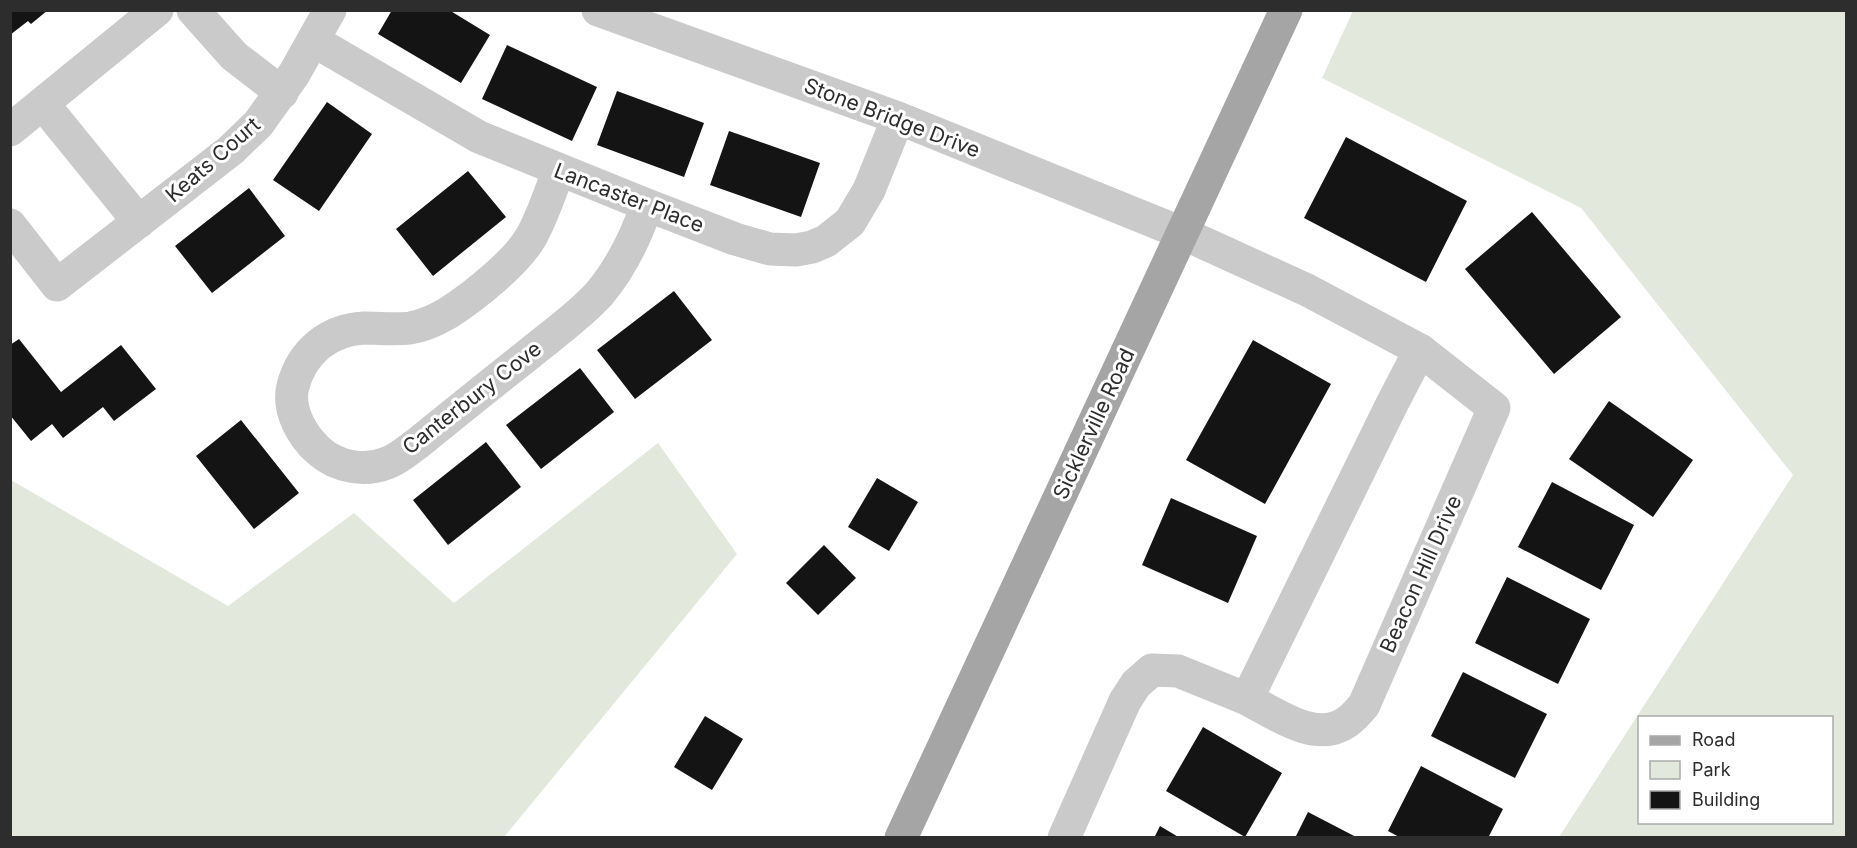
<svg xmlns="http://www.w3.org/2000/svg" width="1857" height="848" font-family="Inter,sans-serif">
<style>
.green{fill:#e2e9dc;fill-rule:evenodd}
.building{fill:#141414}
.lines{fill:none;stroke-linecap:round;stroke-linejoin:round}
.minor{stroke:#cacaca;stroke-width:33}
.major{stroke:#a5a5a5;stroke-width:33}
.labels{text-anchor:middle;stroke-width:6;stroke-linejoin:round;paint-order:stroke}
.street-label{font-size:21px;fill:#2d2d2d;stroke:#fff}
</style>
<rect width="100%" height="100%" fill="#fff"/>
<path class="green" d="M1353,11h493v826h-287l234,-362 -212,-267 -259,-130zM1640,718h192v104h-192z
M658,443l79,111 -233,283h-493v-357l217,126 126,-93 100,90z"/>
<path class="building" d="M10,10h38l-17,14 -3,-3 -18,14z
M392,10h57l41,25 -29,48 -83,-49z
M507,45l90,42 -25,54 -90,-42z
M617,91l87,32 -20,54 -87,-32z
M327,102l45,32 -53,77 -46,-31z
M729,131l91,32 -19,54 -91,-32z
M1346,137l121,64 -41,81 -122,-64z
M468,171l38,46 -73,59 -37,-47z
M249,188l36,48 -73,57 -37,-47z
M1532,212l89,105 -67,57 -89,-105z
M674,291l38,49 -77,59 -38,-49z
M19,339l42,53 60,-47 35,44 -42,32 -11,-14 -40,31 -11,-14 -21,17 -21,-26v-70z
M1253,340l78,44 -66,120 -79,-44z
M580,368l34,44 -73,57 -35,-44z
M1609,401l84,59 -40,57 -84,-58z
M241,420l58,73 -45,36 -58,-73z
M486,442l35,45 -73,58 -35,-45z
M877,478l41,24 -29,49 -41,-24z
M1552,482l82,43 -33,65 -83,-43z
M1171,498l86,38 -29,67 -86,-38z
M824,545l32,33 -38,37 -32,-32z
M1507,577l83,42 -32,65 -83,-41z
M1463,672l84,42 -32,64 -84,-42z
M705,716l38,23 -31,51 -38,-23z
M1203,727l79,46 -37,64 -79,-46z
M1421,766l82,43 -15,29h-87l-13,-7z
M1308,812l50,26h-63z
M1160,826l20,12h-26z"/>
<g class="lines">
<path class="minor" d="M193,10l41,46 48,37
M598,10l300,108 284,115 125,57 113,60 74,58 -130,297c-5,6 -11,13 -17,17 -31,22 -71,-8 -100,-23
M314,41l165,96 168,68 88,34 35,10 26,1 16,-3 14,-6 24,-19 19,-32 29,-72
M43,104l96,118
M10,130l147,-120
M559,170c-9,22 -16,46 -28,67 -15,26 -58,60 -83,76 -12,7 -25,13 -38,15 -16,2 -30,0 -46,0 -36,2 -62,24 -71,58 -6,24 9,50 26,65 18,16 46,21 68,12 12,-4 21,-13 31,-20 37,-30 74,-60 111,-89 23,-19 50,-38 70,-60 22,-26 37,-57 48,-89
M10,225l47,60 174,-135 27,-26 36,-50 36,-64
M1064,838l61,-137 11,-17 16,-14 26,1 69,28 145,-295 28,-54"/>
<path class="major" d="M901,838l385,-828"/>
</g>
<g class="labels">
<g class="street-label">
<text transform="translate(892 118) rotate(21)" y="7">Stone Bridge Drive</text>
<text transform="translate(213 160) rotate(-41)" y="7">Keats Court</text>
<text transform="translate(629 198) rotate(21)" y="7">Lancaster Place</text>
<text transform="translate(472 398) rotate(-38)" y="7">Canterbury Cove</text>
<text transform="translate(1094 424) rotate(-65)" y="7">Sicklerville Road</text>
<text transform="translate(1421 574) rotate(-66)" y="7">Beacon Hill Drive</text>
</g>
</g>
<rect width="1857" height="848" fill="none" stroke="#2d2d2d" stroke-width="24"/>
<rect x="1638" y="716" width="195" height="108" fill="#ffffff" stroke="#ababab" stroke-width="1.5"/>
<rect x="1650" y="736" width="30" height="9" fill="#a5a5a5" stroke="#ababab" stroke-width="1.5"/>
<text x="1692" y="746" font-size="18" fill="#2d2d2d">Road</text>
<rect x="1650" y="761" width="30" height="18" fill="#e2e9dc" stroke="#ababab" stroke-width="1.5"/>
<text x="1692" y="776" font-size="18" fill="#2d2d2d">Park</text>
<rect x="1650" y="791" width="30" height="18" fill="#141414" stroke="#ababab" stroke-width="1.5"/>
<text x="1692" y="806" font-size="18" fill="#2d2d2d">Building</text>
</svg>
